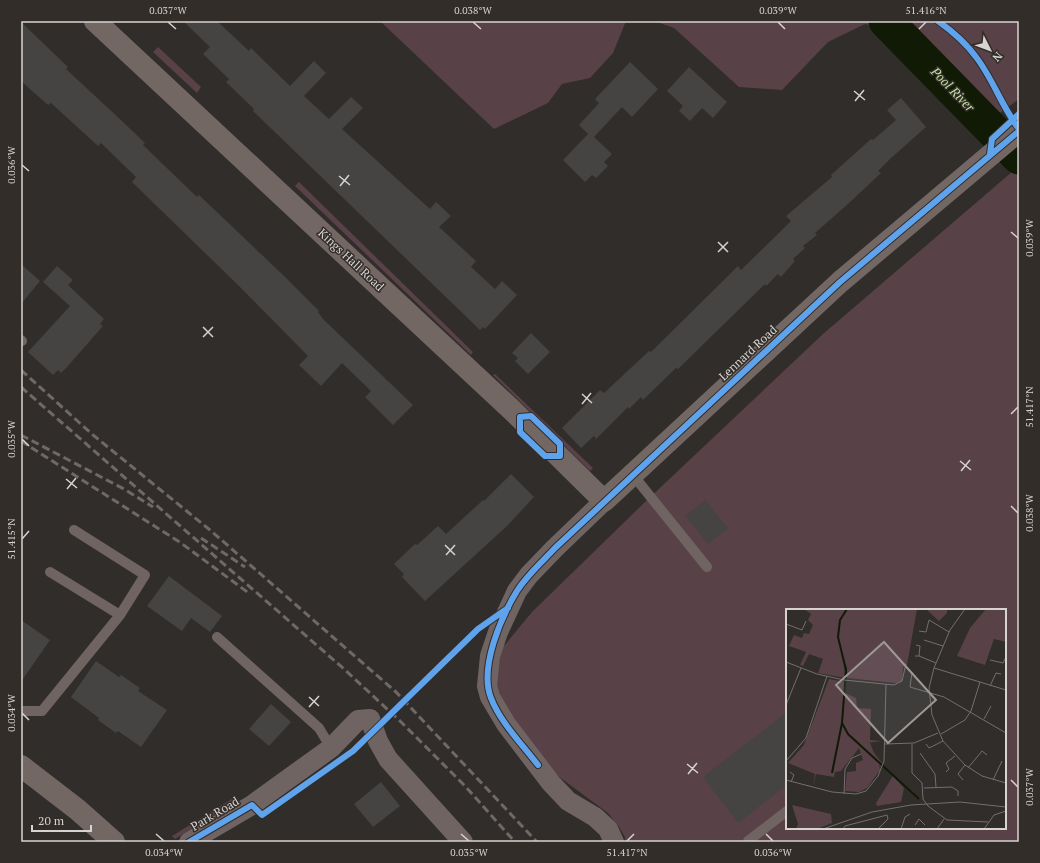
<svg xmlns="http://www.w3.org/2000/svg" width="1040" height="863" font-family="'PT Serif',serif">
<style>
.green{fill:#594148;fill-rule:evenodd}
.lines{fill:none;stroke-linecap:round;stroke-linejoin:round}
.river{stroke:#101a04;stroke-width:35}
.building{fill:#454442}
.lane{stroke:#706462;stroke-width:10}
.street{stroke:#706462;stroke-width:20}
.secondary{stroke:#736764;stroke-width:22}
.rail{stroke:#706866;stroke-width:3;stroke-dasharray:8 4;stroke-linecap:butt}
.cycleway-casing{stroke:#322d29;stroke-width:8}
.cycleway{stroke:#60a3ed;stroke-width:6}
.ticks{fill:none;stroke:#d6d3d1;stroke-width:1.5}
.labels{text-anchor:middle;stroke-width:3;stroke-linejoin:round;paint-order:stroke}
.street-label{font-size:12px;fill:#d6d3d1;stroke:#322d29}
.water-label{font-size:13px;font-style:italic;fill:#c5dfa1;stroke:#322d29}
.inset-river{fill:none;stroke:#101a04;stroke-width:2}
.inset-road{fill:none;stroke:#726f6d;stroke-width:1}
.view{fill:#9c9997;fill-opacity:0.15;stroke:#9c9997;stroke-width:2}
.inset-edge{fill:none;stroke:#d6d3d1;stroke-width:2}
.neatline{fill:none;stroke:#d6d3d1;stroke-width:1.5}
.ticks-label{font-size:10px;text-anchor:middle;fill:#d6d3d1}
</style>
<rect width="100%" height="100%" fill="#302d2b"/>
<path class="green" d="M380,21h246l-13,32 -23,25 -28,6 -14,19 -54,26z
M654,21h365v78l-41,30 -93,-101 -20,-4 -37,18 -46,48 -43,-3 -65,-59z
M158,47l43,40 -4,6 -44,-41z
M1013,171l6,5v666h-394v-5l-6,-10 -11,-14 -50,-37 -43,-53 -18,-32 -2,-19 4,-20 33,-40 113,-110 178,-168zM787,610h218v218h-218z
M299,182l174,170 -2,3 -176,-169z
M495,374l98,94 -3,3 -97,-96z
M235,797l4,3 -64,39 -3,-3z"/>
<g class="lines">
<path class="river" d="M886,21l133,136"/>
</g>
<path class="building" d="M183,21h34l32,30 2,-3 39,38 24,-25 12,12 -22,23 25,23 22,-22 12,11 -21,21 88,80 6,-7 15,14 -12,11 37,34 -5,6 24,22 7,-8 15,14 -32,34 -2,-2 -3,3 -227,-219 1,-2 -28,-27 3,-3 -26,-25 7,-7z
M21,22l47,45 -2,2 56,52 23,22 -2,2 54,52 2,-2 84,80 36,36 -1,1 6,8 89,85 -20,20 -28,-28 6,-6 -29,-28 -21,23 -22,-21 9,-9 -68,-69 -108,-105 4,-5 -35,-34 -3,3 -47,-43 -3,2 -27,-24z
M630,62l28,27 -26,28 -10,-10 -28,30 18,17 -8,8 4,4 -12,12 -4,-3 -7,7 -22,-22 25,-26 -9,-9 20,-22 -4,-4z
M689,67l38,35 -14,16 -11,-10 -12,13 -11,-10 4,-5 -16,-15z
M901,98l25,29 -36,32 -12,12 3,2 -33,31 -33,29 2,2 -14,11 2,2 -12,11 2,2 -14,16 -3,-3 -12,12 -1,-2 -87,85 -2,-1 -33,32 -2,-3 -12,12 -1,-2 -32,32 -2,-3 -13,12 -19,-20 38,-38 4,3 45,-42 2,1 87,-86 3,4 50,-49 -5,-5 46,-39 -1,-2 40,-36 2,1 23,-20 -9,-10z
M21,264l19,17 -19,23z
M57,266l16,14 -5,5 36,34 -4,5 3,2 -36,41 -6,6 -3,-3 -5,5 -25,-23 42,-46 -27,-24z
M531,333l19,19 -22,22 -13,-13 3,-3 -6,-5z
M511,474l23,23 -27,29 -82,75 -23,-24 2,-3 -10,-10 21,-20 2,1 21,-19 8,8 37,-34 1,1z
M705,500l23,28 -20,16 -23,-28z
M169,576l53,40 -12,16 -19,-14 -9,13 -35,-25z
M21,620l29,20 -29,42z
M96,661l23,16 2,-2 19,13 -2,3 29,19 -26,37 -23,-16 -2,2 -18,-13 1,-2 -28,-21z
M271,704l20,18 -22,24 -20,-17z
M787,712v73l-49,38 -35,-46z
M381,782l19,24 -27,21 -19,-23z"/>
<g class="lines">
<path class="lane" d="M21,340l1,1
M633,475l74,92
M50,572l70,43
M217,637l102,91 12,20
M21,711h21l78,-96 25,-40 -71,-45
M748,841l39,-30"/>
<path class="street" d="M604,501l-49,47 -26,27 -12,16 -19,41 -8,24 -3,30 3,11 16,27 45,59 17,18 27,16 13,12 6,13
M189,842l63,-37 79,-57 27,-28 12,-1 8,22 10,18 75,83"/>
<path class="secondary" d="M95,21l419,391 90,89 236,-219 179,-151
M21,766l57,44 36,32"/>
<path class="rail" d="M21,370l72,65 117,95 186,162 141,150
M21,387l323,282 56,52 65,65 50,56
M21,435l103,54 29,18
M21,441l160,102 69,51
M201,538l44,29"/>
<g class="cycleway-casing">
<path id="cycleway" d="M938,21c14,10 28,22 38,36 17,22 26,50 43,72
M990,154l2,-15 27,-25
M531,416l29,28v12h-15l-25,-24v-15z
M538,765c-16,-21 -38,-43 -47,-67 -12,-30 10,-81 26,-107 10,-16 25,-29 38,-43l285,-266 179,-151
M189,842l63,-37 10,10 91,-64 125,-122 30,-21"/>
</g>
<use href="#cycleway" class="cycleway"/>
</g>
<path class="ticks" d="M168,22l8,7M473,22l8,7M778,22l7,7M919,29l7,-7M854,91l11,9M855,101l9,-11M22,165l7,6M339,176l11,9M340,186l9,-11M1011,232l7,6M718,242l10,10M718,252l10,-10M203,327l10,10M203,337l10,-10M582,394l10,9M582,404l9,-11M1011,414l7,-7M22,439l7,7M960,461l11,9M961,471l9,-11M66,479l11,9M67,489l9,-11M1011,506l7,7M22,539l7,-8M445,545l10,10M446,555l9,-10M309,697l10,9M309,707l10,-11M22,713l7,7M687,764l11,9M688,774l9,-11M1011,780l7,7M156,834l8,7M461,834l8,7M766,834l7,7M627,841l7,-7"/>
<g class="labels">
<g class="street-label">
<text transform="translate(351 260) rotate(43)" y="4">Kings Hall Road</text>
<text transform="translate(748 353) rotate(-43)" y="4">Lennard Road</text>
<text transform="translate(215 814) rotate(-31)" y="4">Park Road</text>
</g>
<g class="water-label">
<text transform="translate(953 89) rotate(46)" y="5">Pool River</text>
</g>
</g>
<g transform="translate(786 609)">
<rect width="220" height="220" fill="#302d2b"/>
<path d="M18,0h113l-10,56 -4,2 -1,14 -6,2 -49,-5v-10l-3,-8 1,18 -27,-5 5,-14 -14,-5 -6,12 -3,-1 6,-13 -17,-6 5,-11 8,3 2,-5 5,1 4,-9 -5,-5 3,-6zM140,0h21v4l-8,8zM200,0h20v33l-12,-3 -9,26 -28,-9 13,-28zM43,70l17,3 -1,11 11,5 1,10 14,1 -1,31 12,1 -15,2h3l4,10 8,10 -1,4 -2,-3 1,6 -13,18 -8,4 -14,-1 2,-19 9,-1v-8l7,-3 -4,-12 -18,23 -6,1 -1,5 -18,-3 -3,13 2,-13 -27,-11 16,-18zM107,167l11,12 -3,14 -24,4 -1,-3zM6,196l39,9 1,9 -15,6h-21l2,-5z" fill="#594148"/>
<path class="inset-river" d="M56,114l6,11 71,65M56,114l4,-53 -8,-33 2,-17 7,-11M46,164l10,-50"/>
<path class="inset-road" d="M179,0l-15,21 -16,38 -5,20 3,27 11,26 22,24 17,11 24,7M0,15l16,6 4,-9M133,22l7,1 3,-12 20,12M138,31l19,6M129,47h4l1,-10 -4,-1M133,47l17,7M204,51l13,3 3,-6M0,53l31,12 27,6 50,5 8,-4 4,-17M148,59l72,22M126,63l-2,15 34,10 62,36M204,77l6,-13 5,1M0,96l15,-37M198,110l7,-13M155,125l24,-14 6,-9 9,-29M99,135l29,-1 24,-10M126,135v29l10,10 1,16 5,7 19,14 41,2M140,135l3,4 14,-7M134,144l15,21 1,13M0,152l20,-23 21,-62M182,159l14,-17 5,4M4,163l4,3 -3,7M160,163l3,-3 -3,-6 9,-7M0,171l46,12 24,2 10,-3 12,-15 6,-15 2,-77M177,171l-5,-6 7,-9M207,171l9,-19M138,179l28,-1 6,4v5M58,185l1,-25 7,-11 9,-4M129,216l4,-6 6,6M37,220l49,-17 39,-7 49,-3 46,5M57,220l2,-3 42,-11 1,4 -10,10M115,220l4,-12 5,-3M151,220l7,-10M198,220l10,-14 12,-4"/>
<path class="view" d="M98,33l52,58 -48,43 -52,-58z"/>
<rect width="220" height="220" class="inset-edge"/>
</g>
<rect width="1040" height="863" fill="none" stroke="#322d29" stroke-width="44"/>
<g transform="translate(990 50) rotate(132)" stroke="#322d29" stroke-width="3" paint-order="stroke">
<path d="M0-3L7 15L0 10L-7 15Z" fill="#d6d3d1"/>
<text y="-6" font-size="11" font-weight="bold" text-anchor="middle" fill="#d6d3d1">N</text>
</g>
<path d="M32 825v6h59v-6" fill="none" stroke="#d6d3d1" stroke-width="2"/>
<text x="38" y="825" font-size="12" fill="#d6d3d1" stroke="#322d29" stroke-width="3" paint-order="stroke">20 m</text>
<rect x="22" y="22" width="996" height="819" class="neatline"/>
<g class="ticks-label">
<text x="168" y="14">0.037°W</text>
<text x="473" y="14">0.038°W</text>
<text x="778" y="14">0.039°W</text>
<text x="926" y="14">51.416°N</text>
<text transform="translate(11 165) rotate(-90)" y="4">0.036°W</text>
<text transform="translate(1029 238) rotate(-90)" y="4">0.039°W</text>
<text transform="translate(1029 407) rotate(-90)" y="4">51.417°N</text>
<text transform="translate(11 439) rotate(-90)" y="4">0.035°W</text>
<text transform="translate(1029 513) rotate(-90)" y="4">0.038°W</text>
<text transform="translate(11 539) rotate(-90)" y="4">51.415°N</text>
<text transform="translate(11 713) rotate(-90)" y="4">0.034°W</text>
<text transform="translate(1029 787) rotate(-90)" y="4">0.037°W</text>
<text x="164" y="856">0.034°W</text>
<text x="469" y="856">0.035°W</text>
<text x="627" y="856">51.417°N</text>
<text x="773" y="856">0.036°W</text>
</g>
</svg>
